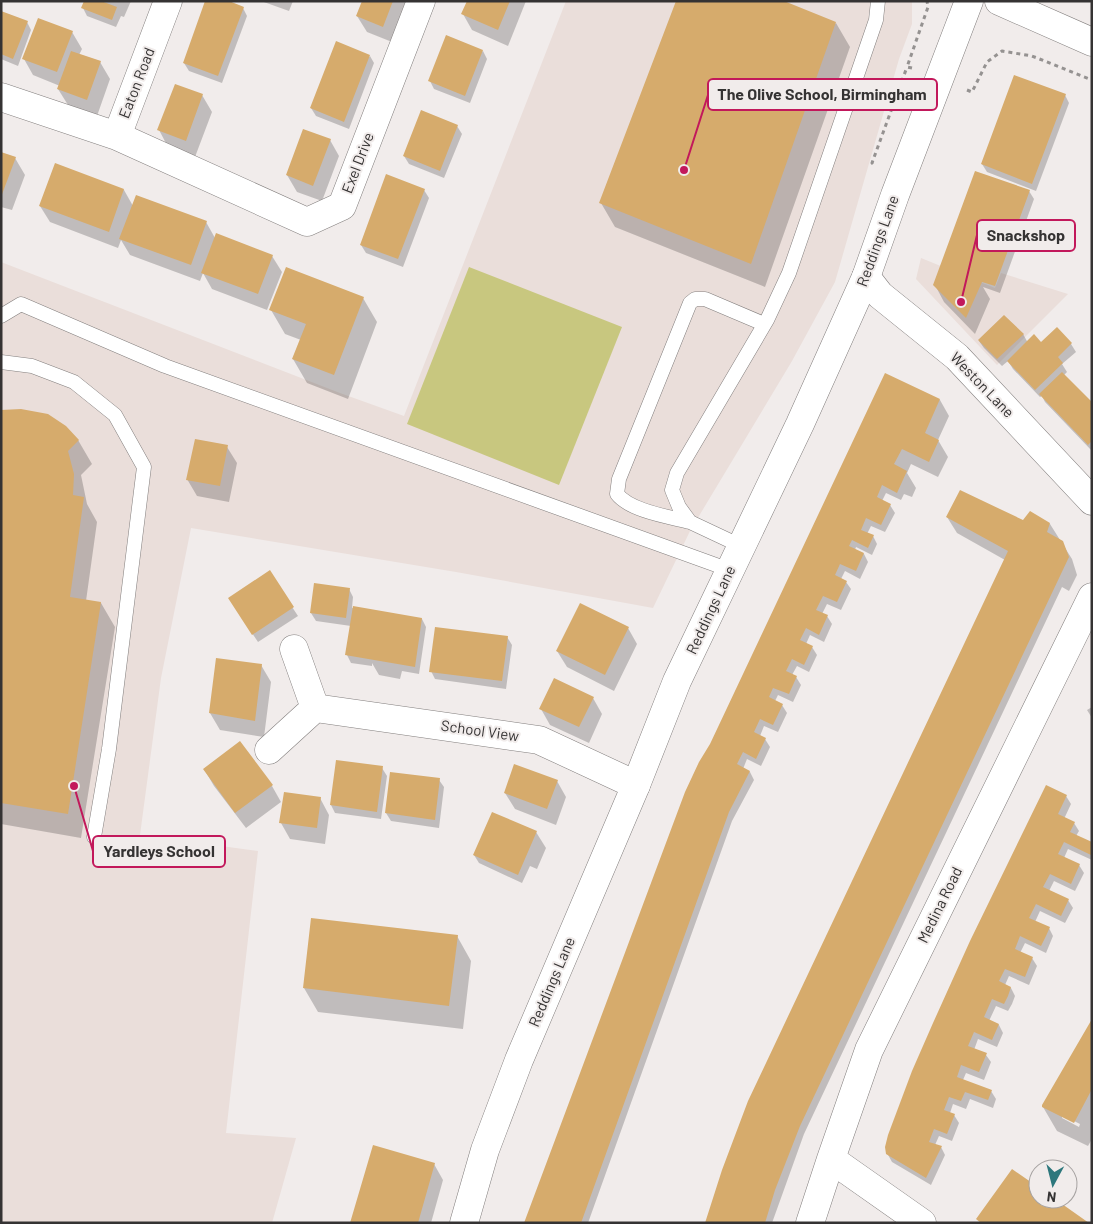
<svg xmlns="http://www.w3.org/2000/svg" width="1093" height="1224" font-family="Barlow,sans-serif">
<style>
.built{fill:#eadeda}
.green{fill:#c8c77f}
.shadow{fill:#0003;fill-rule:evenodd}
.building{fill:#d6ab6c}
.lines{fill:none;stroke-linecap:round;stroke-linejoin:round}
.service-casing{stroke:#837f7e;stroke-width:15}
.minor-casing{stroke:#837f7e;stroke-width:29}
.tertiary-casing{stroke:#837f7e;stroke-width:29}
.path{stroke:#959291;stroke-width:3;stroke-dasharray:4 4;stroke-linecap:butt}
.service{stroke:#fff;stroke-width:14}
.minor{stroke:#fff;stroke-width:28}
.tertiary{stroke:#fff;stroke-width:28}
.labels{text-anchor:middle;stroke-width:4;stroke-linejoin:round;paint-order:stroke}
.street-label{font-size:15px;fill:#353333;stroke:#f1eceb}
.leader{fill:none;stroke:#c2185b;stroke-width:2}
.callout-dot{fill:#c2185b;stroke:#f1eceb;stroke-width:2}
.callout{fill:#f1eceb;stroke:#c2185b;stroke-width:2}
.callout-label{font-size:16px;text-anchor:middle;font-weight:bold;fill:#353333}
</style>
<rect width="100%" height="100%" fill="#f1eceb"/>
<path class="built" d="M566,1h346v23l-13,35 -64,223 -43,79 -102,170 -37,77 -197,-36 -265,-44 -30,150 -21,157 118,16 -32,282 70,5 -24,85h-271v-961l339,131 64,23z
M921,258l74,30 6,-15 67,21 -71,71 -81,-86z"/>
<path class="green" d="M469,267l153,60 -63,158 -152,-61z"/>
<path class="shadow" d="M85,1h46l-7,16 -3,-1 -5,11 -29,-11 -4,-8z
M261,1h32l-4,10z
M363,1h46l-17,41 -25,-10 -10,-16z
M468,1h58l-18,45 -36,-16 -9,-16z
M243,8l4,8 -25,67 -33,-12 -5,-8z
M1,12l26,10 4,8 -13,36 -17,-7z
M836,23l14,24 -85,240 -150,-60 -14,-24z
M72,32l10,17 -3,6 21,7 10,17 -13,37 -29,-11 -10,-16 2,-3 -27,-11 -9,-16z
M483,51l4,8 -17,44 -36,-14 -4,-8z
M370,56l4,7 -25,66 -33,-13 -5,-8z
M202,95l10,17 -17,45 -27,-10 -9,-17z
M1065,95l4,8 -33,88 -49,-19 -5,-8z
M457,126l5,8 -18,44 -35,-14 -5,-8z
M330,140l9,16 -17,45 -25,-9 -10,-17z
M1,153l14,5 10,17 -13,35 -11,-3z
M56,165l68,25 9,16 73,16 9,16 57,18 10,16 -15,38 -55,-21 -9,-16 -3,8 -70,-26 -9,-15 -3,8 -68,-26 -10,-16z
M424,190l5,8 -26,69 -37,-14 -5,-8z
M1029,191l5,8 -34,94 -17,-6 7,12 -15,35 -31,-32 -9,-17z
M363,298l14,24 -29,77 -41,-16 -14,-24 8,-19 -16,-6 -14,-24z
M1057,329l14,15 5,8 -14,12 5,8 -3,3 28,29v47l-47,-49 -3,-6 -2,1 -27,-28 -5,-8 -6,5 -18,-18 -5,-7 44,-7 5,9h13z
M886,375l54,25 9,16 -11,24 10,17 -10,20 -27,-13 -4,9 9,15 -4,9 -8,-3 -3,6 -15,-7 -4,8 8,4 5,8 -10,19 -14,-6 -4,8 6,2 4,8 -5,11 -16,-8 -1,3 9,4 4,8 -8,17 -15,-8 -4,8 5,3 5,7 -10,21 -14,-6 -5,10 5,2 5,8 -8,18 -14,-7 -4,9 6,3 5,8 -8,17 -12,-6 -5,9 4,2 5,8 -8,17 -15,-7 -3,6 7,4 5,8 -9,19 -14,-6 -4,10 5,3 5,8 -9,19 -14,-7 -4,10 7,3 4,8 -22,41 -144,402h-63l186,-478z
M1,411l77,29 14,24 -11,11 6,29 10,18 -11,79 15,2 14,24 -34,211 -80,-14z
M227,447l10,16 -8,39 -32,-6 -10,-17z
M947,517l103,7 22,35 5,16 -8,16 -7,-4 -258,547 -32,89h-66l299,-663 -48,-27z
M269,572l29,44 -40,26 -24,-36z
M315,585l34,4 4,8 -1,11 70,11 4,8 -7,47 -17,-3 -2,8 -21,-4 -7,-12v3l-21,-3 -4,-8 4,-29 -35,-5 -5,-8z
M628,628l9,16 -23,47 -47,-24 -10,-16z
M507,637l5,8 -6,44 -71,-10 -4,-8z
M261,665l10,17 -7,55 -44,-7 -10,-17z
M593,698l9,16 -13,29 -39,-18 -9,-16z
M1092,707v11l-5,-8z
M240,743l32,43 9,16 -35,26 -32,-42 -10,-17z
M382,768l5,8 -6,43 -46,-6 -4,-8z
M391,774l48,6 5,7 -5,41 -48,-7 -5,-8z
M557,781l9,16 -10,28 -41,-16 -10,-16z
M1066,796l5,8 -7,15 10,4 5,8 -3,5 16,7v17l-24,-11 -4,9 15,7 5,8 -9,18 -21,-10 -5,10 19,9 5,8 -8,15 -25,-12 -5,11 14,6 4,8 -7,17 -21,-10 -5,10 12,5 5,8 -8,19 -20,-9 -4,9 6,3 4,8 -3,8 -4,7 -12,-5 -7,15 10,4 4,8 -6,14 -19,-8 -4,11 12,5 5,7 -7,18 -18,-7 -3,7 28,11 5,8 -3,9 -23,-9 -4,10 -13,-5 -3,9 4,2 5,8 -7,18 -13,-5 -4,9 6,2 4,8 -14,30 -39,-23 -5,-9z
M320,798l9,17 -4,29 -35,-5 -9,-16z
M536,832l10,16 -9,21 -7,-3 -8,17 -43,-20 -5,-8z
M457,936l14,25 -8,68 -145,-17 -14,-24z
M1092,1022v117l-4,7 -31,-15 -14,-24zM1062,1115l18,9 -1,3 -17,-9z
M434,1164l9,16 -12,43h-80z"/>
<path class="building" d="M84,1h17l16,6 -5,13 -31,-12z
M205,1h24l15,6 -26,69 -35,-13z
M362,1h31l-10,26 -27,-11z
M467,1h43l-12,29 -37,-16z
M676,1h108l52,21 -85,242 -152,-61z
M1,11l27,10 -15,38 -12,-5z
M38,18l35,13 -16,41 -35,-13z
M446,35l37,15 -18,46 -37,-15z
M336,41l34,14 -26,67 -34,-14z
M71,51l30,10 -14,39 -30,-11z
M1014,75l52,19 -34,90 -51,-20z
M175,84l28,10 -17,47 -29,-11z
M421,110l37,15 -18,46 -37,-15z
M303,129l28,10 -18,47 -27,-11z
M1,152l15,5 -15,40z
M55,163l69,26 -15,43 -70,-26z
M975,171l55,19 -35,96 -13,-4 -16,36 -33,-33z
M386,174l39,15 -27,70 -38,-14z
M136,195l71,26 -16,44 -72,-26z
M216,233l57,22 -15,39 -57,-21z
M286,267l78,30 -30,78 -42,-16 14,-35 -37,-14z
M1004,315l20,19 -27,25 -19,-19z
M1057,327l15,16 -14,14 5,6 -28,27 -28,-29 27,-27 7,8z
M1062,372l30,30v39l-4,4 -49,-51z
M885,373l55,26 -15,34 14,7 -10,22 -27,-13 -8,15 13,7 -10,22 -15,-8 -5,12 14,7 -10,21 -15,-7 -5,12 13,5 -6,13 -16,-8 -3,6 15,7 -8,18 -16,-7 -5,11 12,6 -10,21 -14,-6 -7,14 12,5 -9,20 -13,-7 -6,12 13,6 -9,19 -12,-6 -6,12 11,5 -8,18 -16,-6 -4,9 14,7 -10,21 -13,-6 -6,13 12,6 -10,21 -13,-7 -6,12 13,7 -21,41 -148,411h-57l161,-431 14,-30 11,-18z
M21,409l27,5 18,12 13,14 -11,11 6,23 -1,21 11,2 -14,100 31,5 -33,212 -67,-11v-393z
M195,439l33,6 -8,41 -34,-6z
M960,490l63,30 7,-9 20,12 -3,9 16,9 6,16 -269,569 -25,64 -10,33h-60l17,-53 26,-69 260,-550 -62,-34z
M270,570l24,37 -42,28 -24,-37z
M314,583l36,5 -4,30 -36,-5z
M580,603l49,24 -24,48 -49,-24z
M353,606l69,12 -7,49 -70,-12z
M435,627l73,9 -6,45 -73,-9z
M216,658l46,6 -7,57 -46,-8z
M554,678l40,19 -15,30 -40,-18z
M240,741l33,44 -38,28 -32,-44z
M336,760l47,6 -6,46 -47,-7z
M514,764l44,16 -11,29 -43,-16z
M390,772l50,6 -5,42 -50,-7z
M1046,785l21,10 -9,19 17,8 -5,10 22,10v11l-1,2 -27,-13 -6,12 22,10 -9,20 -21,-10 -7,13 26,12 -8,17 -25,-12 -7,14 21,9 -4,9 -5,10 -21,-10 -5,13 18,8 -8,20 -20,-8 -6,12 12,6 -3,9 -4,8 -12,-5 -8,18 15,7 -7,16 -18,-8 -6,14 19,7 -8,19 -18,-7 -4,12 35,13 -4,10 -23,-8 -4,9 -12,-4 -5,13 11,4 -8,20 -13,-5 -5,13 13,4 -16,32 -40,-24 -1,-7 3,-12 24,-64 21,-48 37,-82z
M284,792l37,5 -4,31 -38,-5z
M492,812l45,19 -19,44 -45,-20z
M311,918l147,17 -9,71 -146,-18z
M1092,1019v70l-18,34 -32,-16v-2z
M373,1145l62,18 -17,60h-68z
M1012,1169l26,18v12h17l34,24h-108l-5,-4z"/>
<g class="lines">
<g class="service-casing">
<path id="service" d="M1,316l20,-12 144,62 565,204
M764,324l-59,-25h-10l-5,4 -71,176 -2,15c13,17 53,23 73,28l-11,-15 -7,-17 5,-17 90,-153 22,-47 87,-253 2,-19
M1,362l31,4 42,16 41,33 29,52 -35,282 -15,88
M690,522l51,24"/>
</g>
<g class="minor-casing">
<path id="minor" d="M1,97l116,39 51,-135
M117,136l190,86 35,-16 79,-205
M866,277l14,18 77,62 135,144
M294,649l21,59
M269,750l46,-42 224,32 97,45
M831,1159l91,64
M810,1223l21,-64 38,-109 223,-453"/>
</g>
<g class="tertiary-casing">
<path id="tertiary" d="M999,1l93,41
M464,1223l21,-73 34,-90 117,-275 41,-104 123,-257 66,-147 29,-82 74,-194"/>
</g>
<path class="path" d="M912,68l-5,-1 21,-60 -1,-6
M967,90l5,2 15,-30 15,-11 30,5 60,24
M873,164l-1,-1 35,-96"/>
<use href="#service" class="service"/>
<use href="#minor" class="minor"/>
<use href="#tertiary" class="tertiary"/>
</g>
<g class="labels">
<g class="street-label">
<text transform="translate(137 83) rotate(-69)" y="5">Eaton Road</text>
<text transform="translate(358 163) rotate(-69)" y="5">Exel Drive</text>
<text transform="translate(878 241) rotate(-70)" y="5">Reddings Lane</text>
<text transform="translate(982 385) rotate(46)" y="5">Weston Lane</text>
<text transform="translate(711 610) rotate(-65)" y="5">Reddings Lane</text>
<text transform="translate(480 731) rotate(8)" y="5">School View</text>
<text transform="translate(940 905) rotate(-64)" y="5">Medina Road</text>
<text transform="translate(552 982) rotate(-67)" y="5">Reddings Lane</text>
</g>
</g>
<path class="leader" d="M684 170L708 95M961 302L977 235M74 786L93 851"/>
<g class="callout-dot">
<circle cx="684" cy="170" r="5"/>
<circle cx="961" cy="302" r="5"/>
<circle cx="74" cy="786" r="5"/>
</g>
<g class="callout">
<rect x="708" y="79" width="229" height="31" rx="5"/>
<rect x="977" y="220" width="98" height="31" rx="5"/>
<rect x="93" y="836" width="132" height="31" rx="5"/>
</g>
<g class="callout-label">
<text x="822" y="100">The Olive School, Birmingham</text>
<text x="1026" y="241">Snackshop</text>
<text x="159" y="857">Yardleys School</text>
</g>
<rect width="1093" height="1224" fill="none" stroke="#353333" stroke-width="5"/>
<g transform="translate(1053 1184) rotate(187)"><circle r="24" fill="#f1eceb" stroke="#a6a2a1"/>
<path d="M0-4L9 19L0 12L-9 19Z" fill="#2d777c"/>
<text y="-8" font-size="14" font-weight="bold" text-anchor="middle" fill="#353333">N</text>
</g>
</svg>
